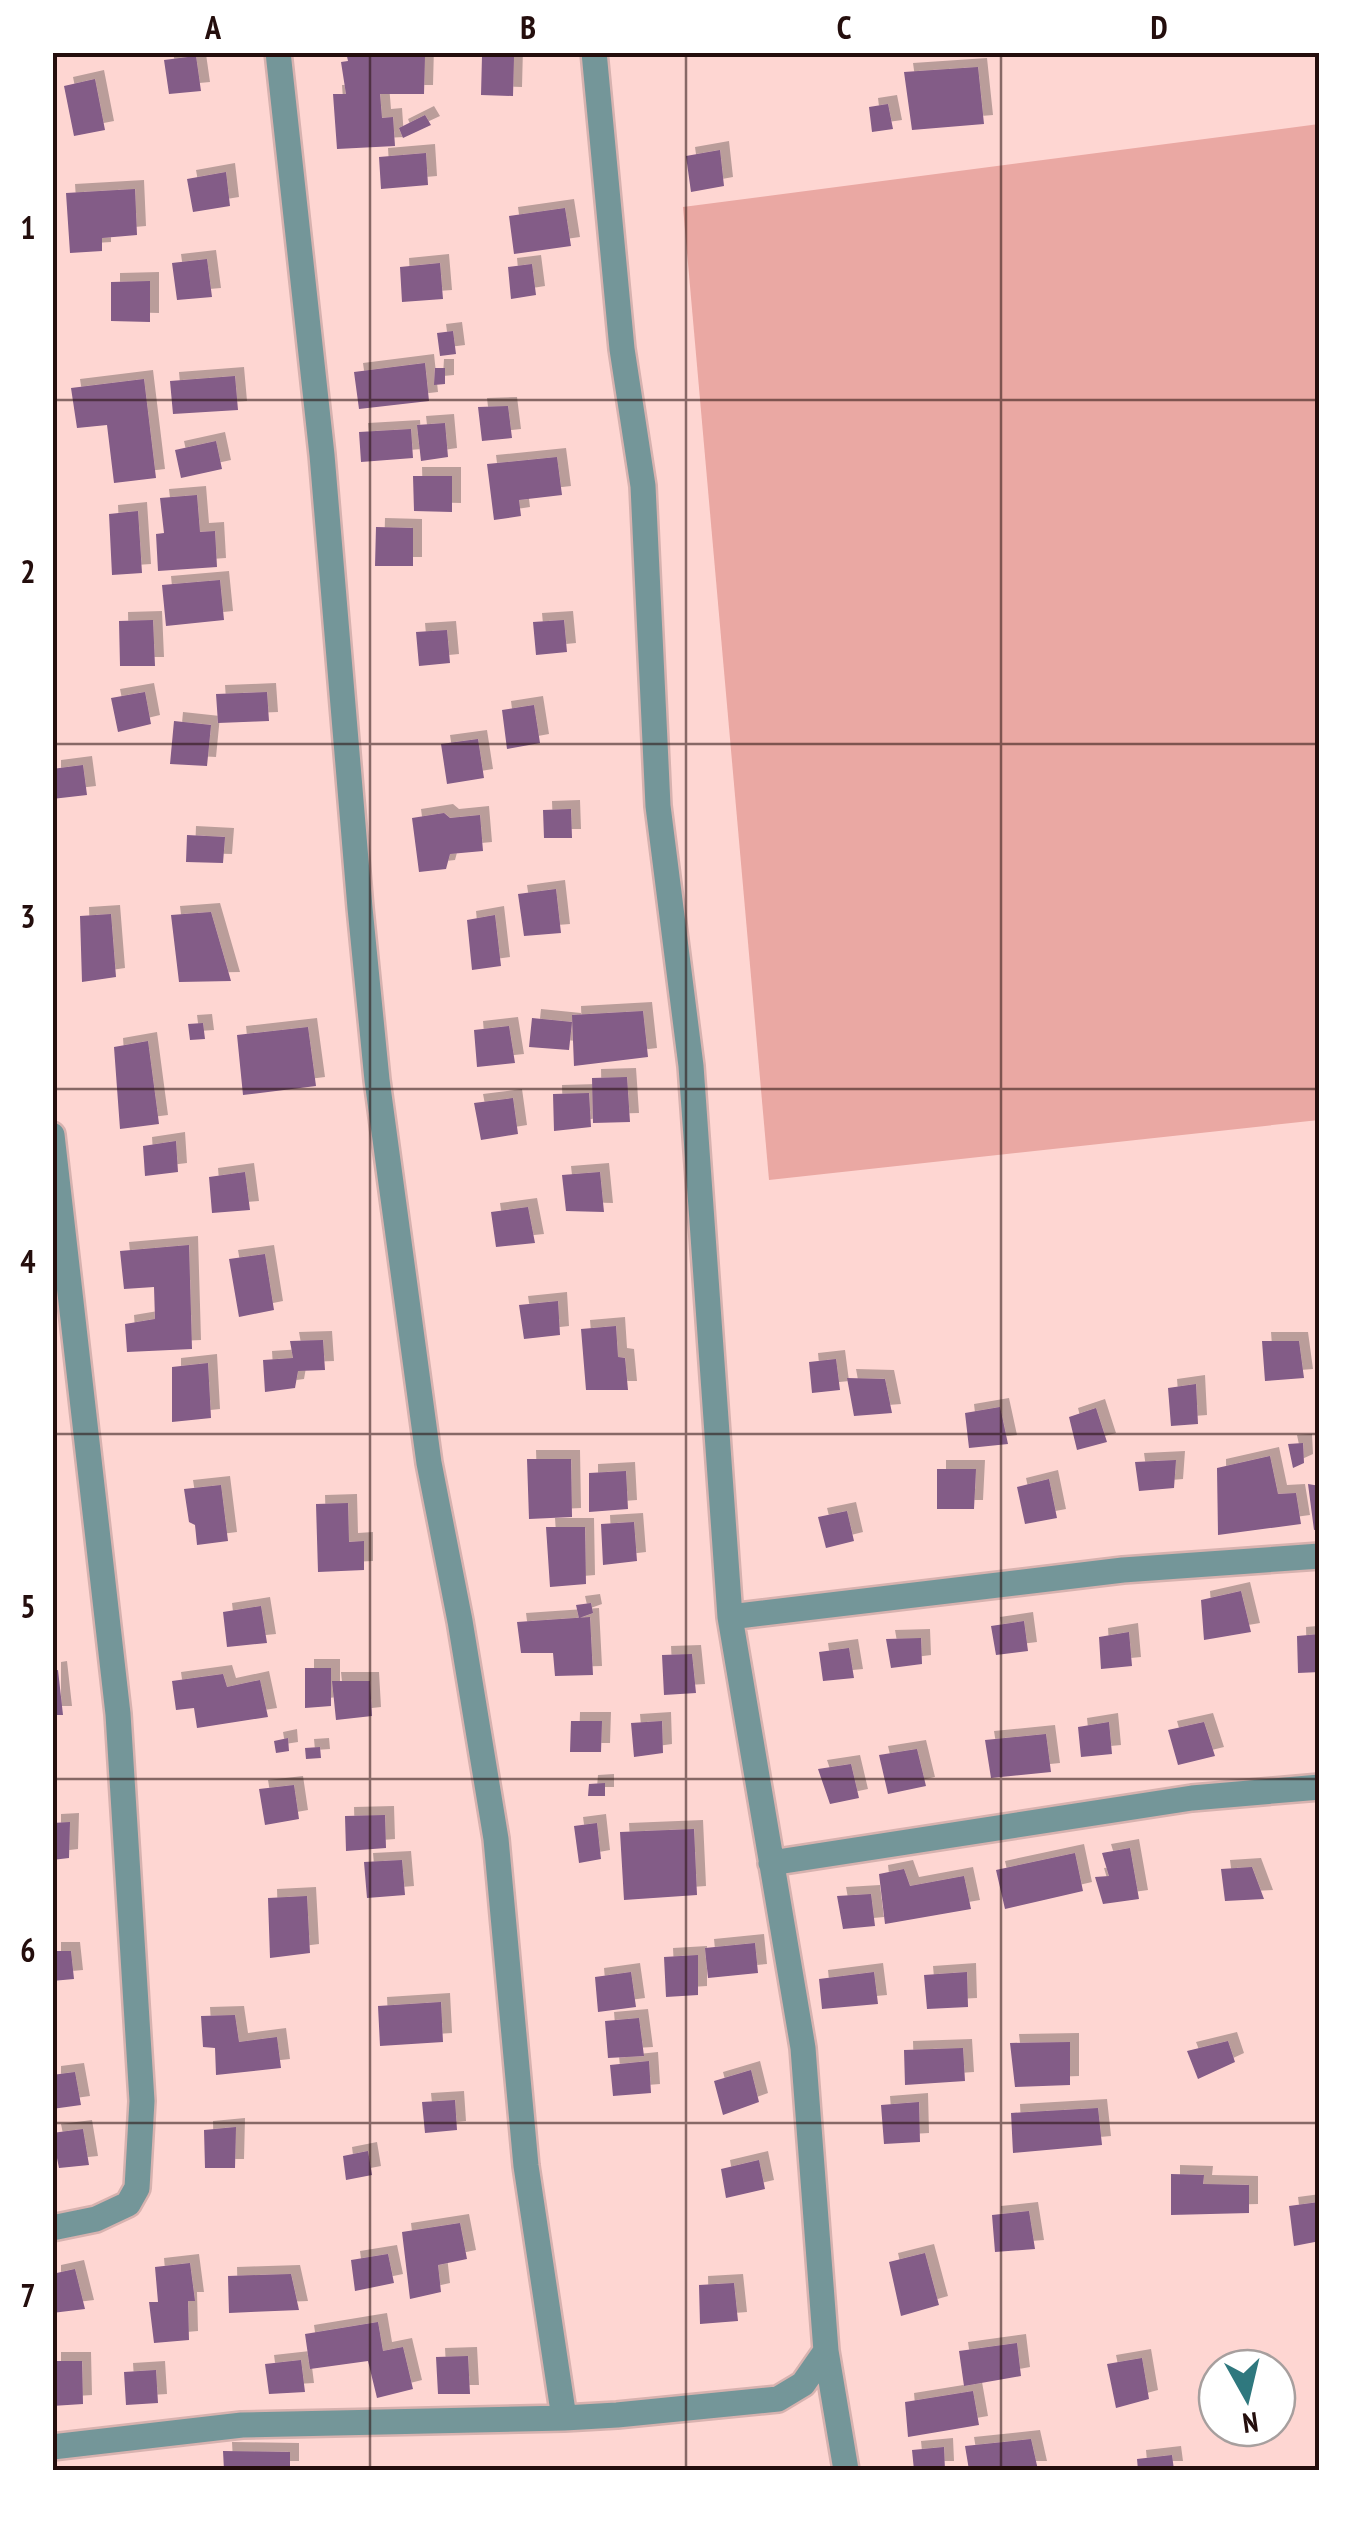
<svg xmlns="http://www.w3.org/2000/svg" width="1372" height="2523" font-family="'PT Sans Narrow',sans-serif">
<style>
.green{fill:#eaa8a3}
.building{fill:#835b87;filter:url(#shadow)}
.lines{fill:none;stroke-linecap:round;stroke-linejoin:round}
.minor-casing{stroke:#d7b2af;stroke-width:30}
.minor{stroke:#749699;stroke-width:25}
.grid{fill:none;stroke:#240e0d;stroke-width:2.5;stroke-opacity:0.55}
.neatline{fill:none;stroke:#240e0d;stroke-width:4}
.grid-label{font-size:32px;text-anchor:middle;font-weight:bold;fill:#240e0d}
</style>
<defs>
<filter id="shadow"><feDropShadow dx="9" dy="-9" stdDeviation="0" flood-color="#0004"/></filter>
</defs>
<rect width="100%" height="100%" fill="#fed6d2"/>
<path class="green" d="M1319,124v996l-550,60 -86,-973z"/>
<path class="building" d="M346,52h91v3l-12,1 -1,38h-44l2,24 11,-1 2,29 -58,3 -4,-55h13l-5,-32 7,-1z
M196,56l5,35 -32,3 -5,-34z
M482,56l32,1 -1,39 -32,-1z
M978,67l6,57 -72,6 -8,-58z
M95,79l10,51 -31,6 -10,-50z
M888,104l5,25 -21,3 -3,-25z
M425,115l6,10 -28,13 -4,-10z
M720,150l4,36 -33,6 -5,-36z
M426,153l2,32 -47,4 -2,-32z
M226,172l4,34 -37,6 -6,-33z
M135,189l2,46 -35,3v13l-32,2 -4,-60z
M565,208l6,38 -57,8 -5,-38z
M207,259l5,38 -35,3 -5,-37z
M440,263l3,36 -41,3 -2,-35z
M532,264l4,31 -25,4 -3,-32z
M150,281v41l-39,-1v-39z
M453,331l3,23 -16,2 -3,-23z
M425,363l4,38 -70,8 -5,-37z
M435,368h10v16l-11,1z
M235,376l3,34 -65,4 -3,-33z
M144,379l12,99 -42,5 -7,-58 -30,3 -6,-40z
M508,406l4,32 -30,3 -4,-34z
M445,423l3,34 -27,4 -4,-36z
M411,429l2,29 -52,4 -2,-30z
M216,441l6,28 -41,9 -6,-28z
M557,457l5,38 -43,5 2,16 -27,4 -7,-56z
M413,476h39v36l-38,-1z
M197,495l3,37 15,-1 2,36 -59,4 -2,-37 8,-1 -4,-35z
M138,511l4,62 -30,2 -3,-61z
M376,527l37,1v38h-38z
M220,580l4,40 -58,6 -4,-41z
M153,620l2,46h-35l-1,-45z
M564,620l3,32 -31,3 -3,-33z
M447,630l3,33 -31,3 -3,-34z
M145,692l6,32 -33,8 -7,-34z
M267,692l2,29 -51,2 -2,-29z
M534,705l6,38 -33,6 -5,-39z
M174,721l37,4 -4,41 -37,-2z
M478,739l6,39 -37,6 -6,-40z
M83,765l4,30 -35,4v-30z
M571,809l1,29h-28l-1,-28z
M444,813l6,5 30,-3 3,36 -33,3 -4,15 -27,3 -7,-54z
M187,835l38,2 -2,26 -37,-1z
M556,889l5,44 -37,3 -6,-42z
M211,912l20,69 -52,1 -8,-67z
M111,914l5,63 -34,5 -2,-66z
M495,915l6,51 -29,4 -5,-50z
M643,1011l5,46 -74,9 -2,-51z
M532,1018l40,4 -3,28 -40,-3z
M203,1023l2,16 -15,1 -2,-16z
M509,1026l6,37 -38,4 -3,-37z
M308,1027l8,59 -73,9 -6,-60z
M148,1041l11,83 -39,5 -6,-82z
M627,1077l3,45 -37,1 -1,-45z
M589,1093l2,34 -37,4 -1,-37z
M513,1098l5,36 -37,6 -7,-37z
M176,1141l2,31 -33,4 -2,-30z
M245,1172l5,38 -38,3 -3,-36z
M600,1172l4,40 -38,-1 -4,-36z
M528,1207l7,36 -39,4 -5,-35z
M189,1245l3,104 -65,3 -2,-28 30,-5 -1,-32 -30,2 -4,-38z
M265,1254l9,56 -35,7 -10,-58z
M558,1301l2,34 -36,4 -5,-34z
M616,1326l2,31 7,1 3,32h-42l-5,-61z
M323,1340l2,30 -27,1 -3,17 -30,4 -2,-32 30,-2 -3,-17z
M1262,1341h37l5,37 -39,3z
M836,1359l4,31 -28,3 -3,-31z
M208,1363l3,55 -39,4v-55z
M847,1378l38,1 7,34 -38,3z
M1196,1384l2,40 -27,2 -3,-38z
M1000,1407l8,37 -39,4 -4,-35z
M1096,1408l11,34 -30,8 -8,-33z
M1303,1443l1,20 -11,5 -5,-24z
M1270,1456l8,38 18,-1 5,31 -83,11 -1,-67z
M527,1459h44l1,58 -43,2z
M1176,1460l-2,28 -35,3 -4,-29z
M937,1469h39l-2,40h-37z
M626,1471l2,38 -39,3v-39z
M1049,1479l8,39 -32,6 -8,-37z
M1308,1484l12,2v43l-6,1z
M221,1485l7,56 -31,4 -2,-20 -6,-3 -5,-33z
M348,1503l1,39 15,-1v29l-46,2 -2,-68z
M847,1511l7,30 -28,7 -8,-31z
M634,1522l3,39 -34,4 -2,-41z
M546,1527h39l1,57 -36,3z
M1241,1591l10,41 -47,8 -3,-40z
M591,1603l2,10 -14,5 -3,-13z
M261,1606l6,37 -40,4 -4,-35z
M590,1617l3,58 -38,1 -2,-23h-32l-4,-31z
M1024,1621l4,30 -32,4 -5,-29z
M1129,1632l3,34 -31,3 -2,-32z
M1320,1634v38l-22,1 -1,-37z
M921,1638l1,26 -31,4 -5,-29z
M849,1648l5,30 -31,3 -4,-29z
M692,1654l4,39 -32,2 -2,-40z
M305,1668h26v38l-26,2z
M58,1670l5,45h-11v-44z
M223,1674l4,13 33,-7 8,37 -71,11 -3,-20 -18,2 -4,-29z
M332,1681h38l2,35 -36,4z
M571,1721h31l-1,31h-31z
M662,1721l1,32 -29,4 -3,-34z
M1109,1722l3,32 -31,3 -3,-30z
M1204,1722l11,34 -37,9 -10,-35z
M1046,1734l5,38 -60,6 -6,-38z
M288,1738l1,13 -13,2 -2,-12z
M320,1747l1,11 -15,1 -1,-11z
M917,1749l9,37 -38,8 -9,-39z
M851,1764l8,34 -29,6 -12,-35z
M605,1783v13h-17l1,-12z
M294,1785l5,34 -34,6 -6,-36z
M385,1815l1,33 -40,3 -1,-35z
M70,1822l-1,36 -17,2v-37z
M597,1823l4,36 -22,4 -5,-37z
M694,1829l3,66 -73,5 -4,-68z
M1130,1848l9,51 -36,5 -8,-27 14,-1 -7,-23z
M1075,1853l8,38 -78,18 -9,-39z
M402,1860l3,35 -38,3 -3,-36z
M1252,1867l12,32 -39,2 -4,-32z
M904,1869l6,17 54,-10 7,33 -86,15 -6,-50z
M871,1894l4,32 -32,3 -6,-33z
M307,1896l3,57 -40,5 -2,-60z
M755,1943l3,30 -50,5 -3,-30z
M52,1951h19l3,28 -22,2z
M698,1955v40l-32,2 -2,-40z
M631,1972l5,35 -38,5 -3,-35z
M874,1972l4,32 -56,5 -3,-30z
M967,1972l1,35 -41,2 -3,-34z
M441,2002l2,40 -63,4 -2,-40z
M235,2015l4,27 38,-5 4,31 -65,7 -1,-27 -12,-1 -2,-31z
M639,2018l5,38 -36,2 -3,-37z
M1228,2041l7,21 -37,17 -11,-28z
M1070,2042v43l-55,2 -5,-44z
M963,2048l2,33 -60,4 -1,-35z
M649,2061l2,32 -38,3 -3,-31z
M751,2070l8,32 -36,13 -9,-34z
M75,2072l6,33 -29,4v-34z
M455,2100l2,30 -32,3 -3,-31z
M919,2102l1,40 -36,2 -3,-39z
M1098,2108l4,37 -89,8 -2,-40z
M236,2127l-1,41h-30l-1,-38z
M83,2129l6,36 -30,3 -7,-35z
M368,2151l4,24 -26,5 -3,-24z
M759,2160l6,29 -39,9 -5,-29z
M1171,2174l33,1 -1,9 46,1v28l-78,2z
M1319,2202l1,39 -26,5 -5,-40z
M1029,2211l6,38 -40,3 -3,-37z
M460,2223l7,36 -29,6 3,27 -31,7 -8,-67z
M925,2253l14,52 -38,11 -12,-54z
M388,2254l6,29 -39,8 -4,-31z
M190,2263l5,38h-7l1,39 -35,3 -5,-41h9l-3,-35z
M75,2269l10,40 -33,4v-39z
M291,2274l8,36 -70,3 -1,-37z
M734,2283l4,38 -38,3 -1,-39z
M378,2322l5,29 20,-4 10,42 -36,9 -9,-37 -58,8 -5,-35z
M1017,2343l4,33 -57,10 -5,-35z
M468,2356l2,38h-32l-2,-37z
M1142,2358l7,41 -33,9 -9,-44z
M301,2360l4,32 -36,2 -4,-30z
M52,2361h30l1,43 -31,2z
M156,2370l2,33 -32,2 -2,-33z
M973,2391l6,34 -71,12 -3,-35z
M1031,2439l7,31h-69l-4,-24z
M944,2447l1,23h-31l-2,-20z
M223,2451l67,1v18h-66z
M1172,2455l2,15h-36l-1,-11z"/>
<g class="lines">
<g class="minor-casing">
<path id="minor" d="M278,52l44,403 38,453 17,172 52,383 31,158 36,218 30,327 38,252
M594,52l28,297 21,137 15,320 33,260 39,551 73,431 23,303 20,119
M52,1135l66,579 24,387 -5,87 -9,16 -32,15 -44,9
M730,1617l393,-47 197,-14
M771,1863l421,-65 128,-11
M52,2447l190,-22 322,-7 53,-3 161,-16 25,-15 23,-33"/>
</g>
<use href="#minor" class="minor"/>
</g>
<path class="grid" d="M370,52v2418M686,52v2418M1001,52v2418M52,400h1268M52,744h1268M52,1089h1268M52,1434h1268M52,1779h1268M52,2123h1268"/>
<rect width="1372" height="2523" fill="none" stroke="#ffffff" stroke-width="110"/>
<g transform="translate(1247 2398) rotate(172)"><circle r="48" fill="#ffffff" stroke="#a79f9e" stroke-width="2.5"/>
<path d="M0-8L18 38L0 25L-18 38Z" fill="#2f787e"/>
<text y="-15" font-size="28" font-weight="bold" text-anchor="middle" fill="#240e0d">N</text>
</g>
<rect x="55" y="55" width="1262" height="2413" class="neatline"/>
<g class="grid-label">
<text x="213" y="39">A</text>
<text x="528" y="39">B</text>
<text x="844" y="39">C</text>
<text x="1159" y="39">D</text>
<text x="28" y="239">1</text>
<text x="28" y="583">2</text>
<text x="28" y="928">3</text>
<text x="28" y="1273">4</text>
<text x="28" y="1618">5</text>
<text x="28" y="1962">6</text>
<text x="28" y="2307">7</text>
</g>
</svg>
